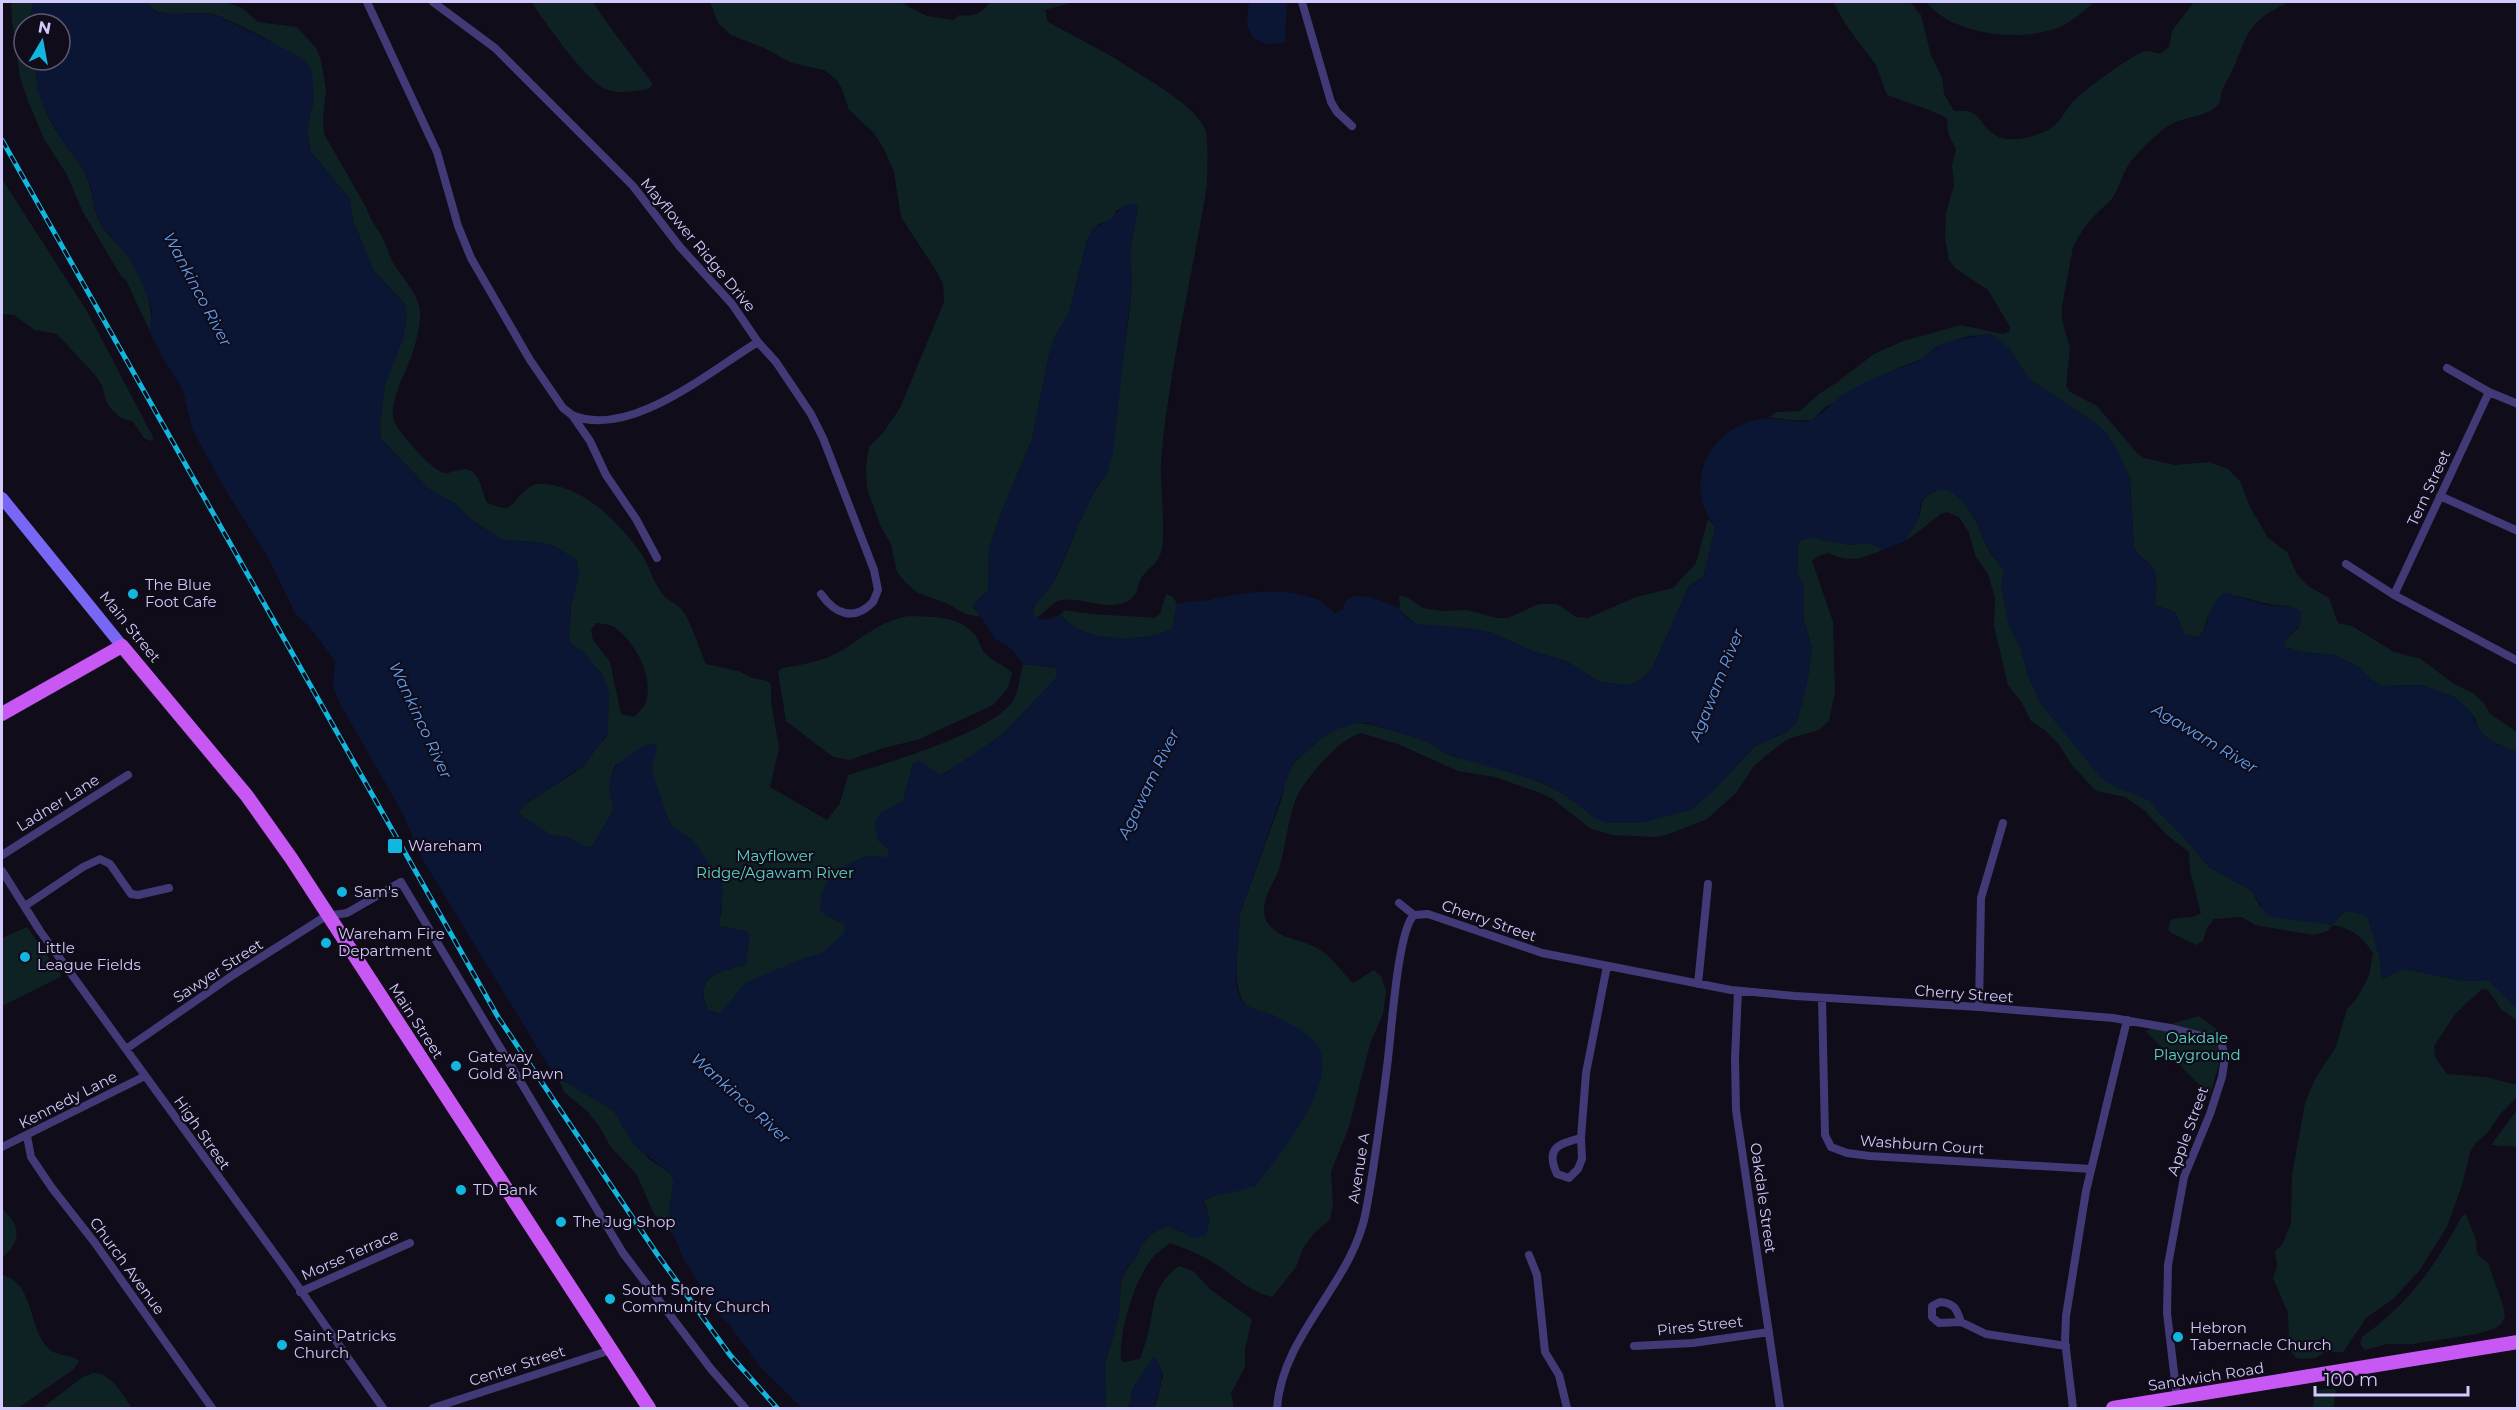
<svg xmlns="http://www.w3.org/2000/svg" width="2519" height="1410" font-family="Montserrat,sans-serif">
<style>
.green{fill:#0f2223;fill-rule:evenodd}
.water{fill:#0b1634}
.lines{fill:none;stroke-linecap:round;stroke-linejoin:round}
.minor{stroke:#423a76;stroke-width:8}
.secondary{stroke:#7867f4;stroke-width:12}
.primary{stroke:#c858f3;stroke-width:14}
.rail-casing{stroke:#11b7df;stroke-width:5}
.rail{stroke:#100c1a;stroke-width:3;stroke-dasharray:9;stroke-linecap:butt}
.poi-dot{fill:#11b7df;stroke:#100c1a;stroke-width:2}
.labels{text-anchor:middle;stroke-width:4.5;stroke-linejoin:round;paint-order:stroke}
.street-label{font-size:15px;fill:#d3c9fb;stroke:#100c1a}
.poi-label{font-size:15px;fill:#d3c9fb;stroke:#100c1a;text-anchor:start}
.park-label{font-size:15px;fill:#5cd4c1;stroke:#100c1a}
.water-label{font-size:16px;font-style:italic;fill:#5fa0f3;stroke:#100c1a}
</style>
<rect width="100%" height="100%" fill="#100c1a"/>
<path class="green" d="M11,2h23l-5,18 3,4h-8v36h12c-2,28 9,54 24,77 8,13 20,25 26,38 7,16 6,33 14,48 8,14 21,23 30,36 13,20 25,49 20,73l-24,-52 -5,-4 -38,-64 -17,-39 -22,-34 -16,-38 -8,-24 -8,-56z
M146,2h80l16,6 16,14 39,5 19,21 5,12 5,30 -3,27 1,17 42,73c3,11 9,18 15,28 4,7 6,13 9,21 8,20 31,36 30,60 -1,15 -6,36 -12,49 -6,14 -22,45 -12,60 6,11 36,45 48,48 9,1 18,-7 27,-2 9,4 12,24 16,32 5,1 13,5 18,5 13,-2 17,-27 41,-24 41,5 71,37 94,68 9,12 12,28 21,40 5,8 15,11 21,18 8,9 18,41 24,54l32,7 14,7 16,3 3,4v16l8,47 -9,39 57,33 13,-17 8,-28c36,-11 150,-44 166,-76 5,-10 6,-24 9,-35l33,4v10c-17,20 -36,42 -56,58 -18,14 -39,27 -59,39l-11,-5 -6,-7 -11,1 -10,37 -22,12 -3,27 9,8 3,7 -7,3 -16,-2 -8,82 -139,76 -12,-4c-15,-33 10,-38 35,-45l-6,-36 -15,-2 -3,-3 3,-18 -54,-87 -17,-49 6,-23 -42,18c-3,10 -7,19 -5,29 1,5 4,9 3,14 -1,10 -16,27 -21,39l-8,-1 -17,-9 -16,-2 -31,-20 -1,-4c18,-18 43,-28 63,-44 9,-9 14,-21 24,-29l-22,-85 -13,-9 -2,-5 2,-34 8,-31 -3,-14 -22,-14 -16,-4 -36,-2 -32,-21 -14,-15 -27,-15 -48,-50 -1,-16 5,-39 18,-46 4,-21 -3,-14 -31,-33 -20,-50 -3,-21 -39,-47 -4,-21 7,-33c-8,-10 -34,-51 -41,-55 -12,-8 -41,-21 -54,-27 -23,-9 -59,8 -73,-14zM596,623c6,1 13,1 18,4 21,14 40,50 32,75 -2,6 -8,11 -12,15l-13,-3 -11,-52 -17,-22 -2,-10z
M531,2h62c18,29 40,54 60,82l-5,5c-14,2 -33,6 -45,-1 -21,-12 -57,-65 -72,-86z
M710,2h209l-16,2 24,12 27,4 5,-5c15,2 22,-1 31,-13h84l-29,8 3,12 65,35c26,19 78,43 92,72 4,10 2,43 2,56 -14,88 -36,175 -45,264 -4,33 4,66 0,99 -3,18 -16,19 -22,33 -3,6 -2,11 -7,16 -19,18 -50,-1 -71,3 -9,1 -18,13 -25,18l-5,-4c2,-13 17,-24 23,-35 18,-35 28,-76 52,-106l22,-156 3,-34 -2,-31 8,-44 -3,-4 -18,6 -6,10 -13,4 -11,16 -18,73 -14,23 -5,15 -19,91 -28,66 -14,41 -1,41 -15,16 8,11 -15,-3 -20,-11 -28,-10 -13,-11 -8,-10 -6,-28 -11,-19 -13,-37 -1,-22 3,-19 14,-14 17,-25 44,-106 -1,-18 -6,-12 -36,-55 -7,-45 -10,-23 -10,-16 -25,-23 -7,-21 -5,-9 -13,-10 -32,-7 -28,-15 -33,-13 -13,-12z
M1833,2h77l11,13 10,41 11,21 2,17 10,17c30,-2 23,13 41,24 14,9 39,2 53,-5 11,-6 16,-17 24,-27 8,-10 62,-50 74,-52 5,0 10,2 14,3l9,-7 3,-16 22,-29h96c-53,22 -41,44 -67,86 -3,5 -1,12 -5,17 -12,13 -35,11 -50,21 -12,8 -30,26 -39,38 -7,10 -9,23 -16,33 -4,6 -11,11 -16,16 -10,10 -18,22 -24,34l-11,59v14l8,28 -4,38 4,6 27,14 40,47 7,5 31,7 34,-3 19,7 12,12 10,26 18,31 19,14 10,22 11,12 21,12 9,25 14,3 42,26 27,7 30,23 23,12 10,9 6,11 27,18v21l-29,-14 -9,-9 -4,-12 -21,-21 -32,-12 -40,1 -9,-5 -16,-15 -22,-11 -34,-3 -16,-5v-7l14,-13 -11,-21c-22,0 -42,-9 -64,-13l-16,23 -6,18 -5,3 -13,-3 -9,-22 -20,-7c1,-15 5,-32 -7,-43 -6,-5 -10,-7 -14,-14l-4,-70 -24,-46 -15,-12 -63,-42 -19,-30 -24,-13 -17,1 -31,10 -15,13 -22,8 -75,40 -12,13h-23l-21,-3 7,-5 24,-1 19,-17 17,-11 38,-29 29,-13 58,-16 42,9 6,-2 1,-5 -22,-37 -33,-22 -6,-8 -4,-23 1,-24 8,-28 -2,-20 4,-16 -8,-16 -1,-15 -15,-7 -45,-16 -11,-30 -30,-40z
M1926,2h168c-10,9 -21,19 -34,25 -38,16 -108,8 -134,-25z
M2,179l86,134 66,126 -3,2 -7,-3 -11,-16 -12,-4 -8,-7 -6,-8 -5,-17 -6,-10 -39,-42 -22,-4 -21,-15 -12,-1z
M1943,488c25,8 36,41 46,63 4,7 10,12 15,18l-3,17 8,40 12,23 7,27 111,119 12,6 5,8 24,24 29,34 43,24 8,16 80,10 6,-7 22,6 13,47v13l24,-7 58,12 25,-1 29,29v12l-16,-12 -13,-19 -6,-1 -26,24 -22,33 1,11 12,17 39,3 31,8v12l-16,16 -13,19 -12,11 -6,9 -7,30 -16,45 -28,44 -26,28 -26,18 -24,35h-18l-10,6 -12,1 -7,-1 -4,-5 -3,-9 -1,-31 -15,-35 4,-12 -2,-14 8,-9 8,-20 1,-48 13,-72 10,-24 21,-32 11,-38 10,-11 12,-22 4,-23c-11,-17 -21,-24 -40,-28l-7,7 -13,3 -58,-10 -13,-8 -28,2 -8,11 -3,11 -7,4 -26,-13 -2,-3 3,-9c11,-4 20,0 30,-7l-11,-42 -1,-19 -22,-17 -23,-25 -19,-13 -29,-6 -24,-26 -14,-22 -12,-12 -15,-10 -9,-18 -14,-18 -14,-59 1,-28 -7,-24 -13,-19 -6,-22 -10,-16 -12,-5 -6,2 -35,27c2,-7 5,-10 9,-17 13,-21 -3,-24 28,-36z
M1708,519l7,8 -11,49 -15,10 -36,81 -9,10 -14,8 -30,-3 -34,-21 -34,-10 -40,-18 -17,-4 -59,-5 -16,-14 -1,-15 9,3 15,10 18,3 26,-1 30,8h11l31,-14h18l19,13 12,1 48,-21 37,-9 23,-25z
M1809,536l40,9 19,-2 16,6c-20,9 -34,15 -55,4l-11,3 -6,5 21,61 2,70 -6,29 -10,9 -31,9 -19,14 -15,13 -18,27 -29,26 -10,4 -31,12 -12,2 -41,-2 -22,-6 -38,-30 -10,-5 -48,-17 -37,-6 -60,-27 -37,-11c-23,7 -47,37 -60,56 -12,18 -15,58 -22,80 -5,14 -21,36 -13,51 11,20 32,18 51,28 12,6 26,25 36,35l21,-13 7,6 5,15 -3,23 -13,30 -21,83 -18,45 2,32 -3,16 -15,12 -12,16 -7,19 -24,30c-20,-5 -35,-18 -50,-29 -17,-11 -33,-19 -52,-25 -6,5 -13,9 -18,15 -18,24 -33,73 -31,102l3,2 16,-3c3,-10 7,-19 9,-29 6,-29 4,-44 30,-64l14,5 18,19 41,29 -7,30v18l-14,26 3,15h-79l8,-32 -6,-17 -24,29 -5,20h-22l-1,-45 14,-47 2,-35 7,-14 7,-7 4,-11 10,-13 7,-5 13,-5 12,6 27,-22 -5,-9 15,-7 37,-8 14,-173c-49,1 -27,-67 -30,-97l43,-118c7,-32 7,-32 32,-53 32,-28 44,-25 83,-13 12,4 25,6 35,12 7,4 12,10 20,12 34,9 98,23 123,47l136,-10 44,-47 32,-14 10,-11 10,-38 5,-35 -8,-28v-33l-7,-15 1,-27 3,-6z
M1166,594l7,3 4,7 -5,25c-24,12 -75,13 -97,-2 -6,-3 -10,-8 -15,-12l5,-5c30,6 59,5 89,8l6,-4z
M908,616c23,1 50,-1 66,18 5,5 6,15 12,20 7,8 19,11 26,19l-4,15 -15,17 -76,35 -34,8 -33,12 -17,-3 -47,-36 -8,-49 4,-4c19,-3 42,-7 59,-17 24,-15 38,-29 67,-35z
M27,927l35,49 -60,30v-68z
M2199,1016l28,21 -17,58 -65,-64z
M558,1077l56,34 14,24 21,24 22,15 3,8 -5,27 4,25 -19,-20 -17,-39 -27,-29 -11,-20 -12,-15 -23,-19z
M2517,1110v37l-26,-2z
M2,1209c19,17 20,32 0,49z
M2466,1214l10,26 1,14 11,9 15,42 2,11 -4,8 -7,5 -18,5 -63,10h-26l-22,6 -5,-6 2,-7c46,-33 74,-71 100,-121z
M2,1275c34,10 25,52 47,74 9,8 23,5 30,12l-5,8 -56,39h-16z
M93,1373c19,0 29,21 39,35h-90l41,-31z
M2325,1389h10l1,2 -3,17h-20l2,-17z"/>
<path class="water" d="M34,2h112l8,9 11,3 37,-1 16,3 81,40 8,7 5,9 2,26 -7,33 4,21 39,47 3,21 20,50 31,33 3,14 -4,21 -18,47 -5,38 1,16 48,50 27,15 14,15 32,21 36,2 17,4 21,14 3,14 -8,31 -2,34 2,5 13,9 19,22 6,16 -1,42 -25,33 -56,37 -8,8 1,4 31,20 16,2 17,9 8,1c5,-13 16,-24 21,-37 2,-6 -2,-11 -3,-17 -3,-22 8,-30 24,-41 6,-4 13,-9 21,-8l2,3 -5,23 16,49 3,6 23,16 28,43 1,7 -4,33 3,3 25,4 3,5 -4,29c-25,6 -55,11 -38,45l12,3 26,-31 56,-23 20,-6 22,-20v-9l-18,-8 -6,-7c1,-25 11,-38 33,-47 4,-2 10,-5 14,-6 8,-1 14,4 23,-1l-3,-7 -9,-8 -4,-16 7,-11 22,-12 10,-37 5,-3c9,3 15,10 24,14l58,-39 56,-58v-10l-33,-4 -13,-16 -16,-10 -21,-34 15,-14 1,-41 14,-41 28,-66 19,-91 5,-15 14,-23 18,-73 5,-11 19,-10 13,-14 11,-1 3,4 -8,44 2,31 -19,171 -6,19 -11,14 -44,98 -19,23v6c9,9 17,5 27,1 5,4 9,9 15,12 22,15 73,14 97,2l5,-25c13,-4 24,-2 36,-5 36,-7 64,-12 100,-1 10,3 15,11 23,15l7,-4 3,-9 9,-4 16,1 27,10 8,10 10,7 59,5 17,4 40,18 34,10 34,21 30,3 14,-8 9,-10 36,-81 15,-10 11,-49c-33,-42 -7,-98 44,-108 14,-3 43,7 54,0 12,-7 22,-21 36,-28 22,-13 47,-21 71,-31 7,-3 11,-11 18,-14 16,-9 37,-7 52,-13l19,15 19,30 63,42 15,12 11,17 13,29 4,70c4,7 8,9 14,14 12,11 8,28 7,43l20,7 9,22 13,3c14,-9 9,-33 27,-44 15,3 29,9 43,12 12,3 24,-2 34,7v11l-16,17v7l16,5 34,3 22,11 16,15 9,5 40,-1 32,12 15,12 10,21 9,9 29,14v256l-29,-29 -25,1 -58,-12 -23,10 -3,-23 -12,-40 -21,-6 -14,15 -60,-8 -6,-3 -14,-23 -43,-24 -29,-34 -25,-24 -4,-8 -38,-15 -13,-9 -60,-74 -12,-27 -7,-27 -12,-23 -8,-40 3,-17c-5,-6 -11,-11 -14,-18 -10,-19 -28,-70 -55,-60 -5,2 -9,3 -12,8 -4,6 -3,15 -6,22 -3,8 -8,12 -11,20l-22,8 -16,-6 -19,2 -28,-5 -5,-3 -15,3 -3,5 -1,27 7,15v33l8,28 -5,35 -10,38 -10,11 -32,14 -44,47 -20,17 -50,13h-34l-13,-5 -28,-23 -22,-12 -97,-29 -15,-10 -15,-6 -50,-15h-11l-27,9 -36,31 -54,153c2,20 -8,68 1,82 8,12 19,12 31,16 6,2 11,6 16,8 11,6 27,15 32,26 18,37 -38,103 -59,133 -15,13 -39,10 -57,20l7,18 -4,17 -13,2 -24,-12 -13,5 -7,5 -10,13 -4,11 -8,7 -6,14 -2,35 -14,47 1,45h-304l-39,-38 -35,-47 -12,-11 -34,-56 -9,-22 -4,-25 5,-27 -3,-8 -37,-29 -20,-34 -56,-34 -10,-12 -127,-208 -18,-43 -64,-112 -6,-15 2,-26 -25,-34 -14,-12 -30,-61 -41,-65 -32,-58 -11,-43 -20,-31 -12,-25 2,-21 -10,-29 -13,-24 -29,-35 -5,-13 -4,-23 -6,-15 -25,-35 -17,-32 -6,-16 -1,-29h24v-36h-28l-3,-4z
M1249,2h38l-2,41 -19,1 -13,-6 -6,-13z
M1154,1356c15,16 3,34 1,52h-27l5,-20z"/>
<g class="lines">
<path class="minor" d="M367,2l70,150 21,74 13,32 59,102 33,48 9,7 18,26 16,34 30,44 21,39
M433,2l62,46 138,138 47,61 52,57 26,38 18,20 35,52 12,24 51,132 4,20 -5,12c-19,20 -38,12 -52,-8
M1302,2l29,100 6,10 15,14
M2447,368l42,24 29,12
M572,415c58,25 139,-45 186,-73
M2440,496l78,35
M2346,564l48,31 124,66
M2394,595l95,-203
M2,855l126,-80
M2,871l38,60 245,337 98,140
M1399,903l15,12
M25,906l58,-39 17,-8 10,5 21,30 7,1 31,-7
M1414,915l14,-1 114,39 189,37 64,6 184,11 134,11 57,10 51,13 4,16 -3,20 -12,37 -26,63 -16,88 -1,48 10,85
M1698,984l10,-100
M1738,991l-3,67 1,52 44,298
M1822,998l3,137 6,12 16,6 23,3 221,13
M1979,1007l2,-109 22,-75
M126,1049l107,-74 93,-59 21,-3 54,-31 222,371 88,116 34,39
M27,1136l4,21 21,31 43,55 117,165
M1581,1138c-23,6 -36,10 -24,36l12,4 9,-9 4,-10 -1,-21 5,-65 21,-107
M2,1147l143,-71
M1529,1255l8,20 8,77 14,23 8,33
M300,1292l110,-49
M1961,1322c-4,-12 -6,-19 -21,-20l-8,4v11l7,6 22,-1 25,12 80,12
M1634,1346l59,-3 76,-11
M433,1408l178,-58
M1277,1408c5,-74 76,-125 89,-197 9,-48 15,-96 21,-144 4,-28 10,-136 27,-152
M2073,1408l-8,-67 1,-25 20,-125 41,-171"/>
<path class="secondary" d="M2,498l120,148"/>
<path class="primary" d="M2,714l120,-68 125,150 44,62 358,550
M2113,1408l405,-66"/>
<g class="rail-casing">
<path id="rail" d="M2,140l496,877 159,237 73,101 47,53"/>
</g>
<use href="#rail" class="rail"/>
</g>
<g class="poi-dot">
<circle cx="133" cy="594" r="6"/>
<rect x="387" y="838" width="16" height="16" rx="3"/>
<circle cx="342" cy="892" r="6"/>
<circle cx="326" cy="943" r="6"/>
<circle cx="25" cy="957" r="6"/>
<circle cx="456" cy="1066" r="6"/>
<circle cx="461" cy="1190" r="6"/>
<circle cx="561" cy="1222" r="6"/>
<circle cx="610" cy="1299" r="6"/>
<circle cx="2178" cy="1337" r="6"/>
<circle cx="282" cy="1345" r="6"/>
</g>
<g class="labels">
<g class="street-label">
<text transform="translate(698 245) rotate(50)" y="5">Mayflower Ridge Drive</text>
<text transform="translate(2429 488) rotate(-65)" y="5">Tern Street</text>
<text transform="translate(130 627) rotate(51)" y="5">Main Street</text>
<text transform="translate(58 803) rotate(-32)" y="5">Ladner Lane</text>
<text transform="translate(1489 921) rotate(19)" y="5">Cherry Street</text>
<text transform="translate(218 971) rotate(-33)" y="5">Sawyer Street</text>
<text transform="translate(1964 994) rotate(4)" y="5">Cherry Street</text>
<text transform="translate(416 1021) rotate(57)" y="5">Main Street</text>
<text transform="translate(68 1100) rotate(-27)" y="5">Kennedy Lane</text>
<text transform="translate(2188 1131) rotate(-70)" y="5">Apple Street</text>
<text transform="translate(202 1133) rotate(55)" y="5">High Street</text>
<text transform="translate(1922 1145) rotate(4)" y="5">Washburn Court</text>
<text transform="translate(1359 1168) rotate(-81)" y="5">Avenue A</text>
<text transform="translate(1763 1198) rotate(82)" y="5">Oakdale Street</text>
<text transform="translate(350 1255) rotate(-24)" y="5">Morse Terrace</text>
<text transform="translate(127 1266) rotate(54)" y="5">Church Avenue</text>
<text transform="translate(1700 1326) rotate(-6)" y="5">Pires Street</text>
<text transform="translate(517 1366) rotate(-18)" y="5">Center Street</text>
<text transform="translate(2206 1377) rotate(-9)" y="5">Sandwich Road</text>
</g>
<g class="poi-label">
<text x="145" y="590">The Blue<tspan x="145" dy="17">Foot Cafe</tspan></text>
<text x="408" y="851">Wareham</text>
<text x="354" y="897">Sam's</text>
<text x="338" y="939">Wareham Fire<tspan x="338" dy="17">Department</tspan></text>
<text x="37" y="953">Little<tspan x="37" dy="17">League Fields</tspan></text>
<text x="468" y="1062">Gateway<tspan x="468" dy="17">Gold &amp; Pawn</tspan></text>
<text x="473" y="1195">TD Bank</text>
<text x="573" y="1227">The Jug Shop</text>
<text x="622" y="1295">South Shore<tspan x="622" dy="17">Community Church</tspan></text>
<text x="2190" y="1333">Hebron<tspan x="2190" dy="17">Tabernacle Church</tspan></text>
<text x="294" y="1341">Saint Patricks<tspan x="294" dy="17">Church</tspan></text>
</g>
<g class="park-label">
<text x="775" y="861">Mayflower<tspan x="775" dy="17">Ridge/Agawam River</tspan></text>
<text x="2197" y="1043">Oakdale<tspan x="2197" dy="17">Playground</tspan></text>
</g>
<g class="water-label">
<text transform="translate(198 289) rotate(62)" y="6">Wankinco River</text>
<text transform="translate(1716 685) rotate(-68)" y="6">Agawam River</text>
<text transform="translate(421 720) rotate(65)" y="6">Wankinco River</text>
<text transform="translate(2205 738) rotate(31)" y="6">Agawam River</text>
<text transform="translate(1148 784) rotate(-64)" y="6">Agawam River</text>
<text transform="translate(741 1098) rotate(42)" y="6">Wankinco River</text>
</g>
</g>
<rect width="2519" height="1410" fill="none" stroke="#d3c9fb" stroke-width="6"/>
<g transform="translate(42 42) rotate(10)"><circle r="28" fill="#100c1a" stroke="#5e5874" stroke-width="1.5"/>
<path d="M0-4.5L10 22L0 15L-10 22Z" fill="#11b7df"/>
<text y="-9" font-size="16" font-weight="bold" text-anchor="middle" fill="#d3c9fb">N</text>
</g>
<path d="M2315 1386v9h153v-9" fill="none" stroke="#d3c9fb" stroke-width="3"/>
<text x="2324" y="1386" font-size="18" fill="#d3c9fb" stroke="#100c1a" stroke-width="4.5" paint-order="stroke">100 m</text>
</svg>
